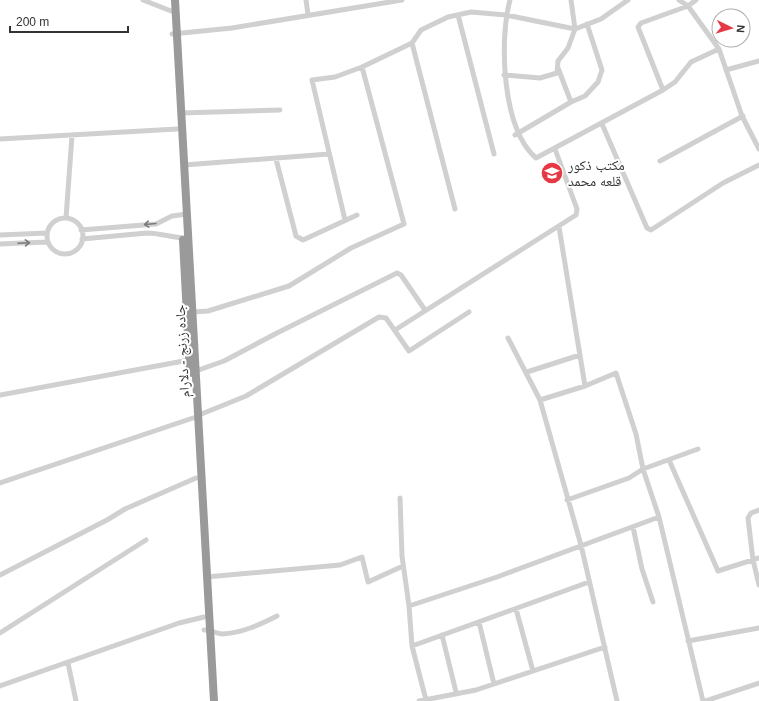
<svg xmlns="http://www.w3.org/2000/svg" width="759" height="701" font-family="Helvetica,'Noto Naskh Arabic',sans-serif">
<style>
.lines{fill:none;stroke-linecap:round;stroke-linejoin:round}
.minor{stroke:#d0d0d0;stroke-width:5}
.highway{stroke:#9a9a9a;stroke-width:8}
.oneway{stroke:#7a7a7a}
.labels{text-anchor:middle;stroke-width:4;stroke-linejoin:round;paint-order:stroke}
.poi-label{font-size:14px;fill:#333;stroke:#fff;text-anchor:start}
.street-label{font-size:14px;fill:#333;stroke:#fff}
</style>
<rect width="100%" height="100%" fill="#fff"/>
<g class="lines">
<path class="minor" d="M143,0l28,11
M306,0l2,15
M510,0c-11,40 -8,129 26,158l127,-68 12,-8 16,-20 28,-13
M679,0l9,6 31,43 23,67 17,33
M458,15l36,139
M172,34l60,-6 170,-28
M412,43l43,166
M558,68l13,34
M726,70l33,-9
M504,75l36,3 17,-5 1,-12 10,-13 7,-19 -4,-29
M663,90l-25,-63 3,-4 47,-17 8,-6
M181,113l99,-3
M602,124l45,104 4,2 72,-47 36,-18
M515,135l56,-33 14,-6 13,-14 4,-12 -15,-46
M0,139l177,-10
M276,159l20,77 7,4 54,-25
M660,161l83,-45
M184,165l145,-11
M47 236a18 18 0 1 1 36 0a18 18 0 1 1-36 0Z
M66,218l6,-82
M345,220l-33,-140 23,-3 27,-10 50,-24 9,-13 27,-13 23,-5 35,3 69,14 26,-10 27,-19
M559,227l26,159
M81,230l75,-6 16,-8 15,-2
M0,235l47,-2
M82,239l65,-6c14,0 25,5 39,5
M0,244l47,-2
M193,312l15,-1 81,-25 62,-38 53,-24 -42,-157
M395,330l181,-115 1,-6 -22,-60
M508,338l32,62 41,145 36,156
M193,372l31,-11 53,-28 120,-60 4,2 24,35
M527,372l53,-17
M0,395l189,-35
M540,400l45,-14 31,-13 20,61 7,35 16,48 44,184
M199,415l47,-19 133,-79 7,1 23,33 60,-39
M669,460l49,111 41,-13
M0,483l193,-65
M400,498l2,58 7,50 88,-29 162,-60
M567,500l62,-22 14,-9 55,-20
M759,510l-8,3 -3,5 5,42 6,25
M633,527l9,42 11,33
M0,575l107,-55 18,-11 71,-31
M206,577l134,-12 22,-8 6,25 35,-16
M409,606l3,40 14,54
M516,609l17,62
M479,622l15,62
M204,630c7,-1 12,4 18,4 20,-1 37,-9 55,-18
M0,633l146,-93
M442,635l14,57
M688,641l71,-13
M412,646l177,-64
M68,663l8,38
M0,686l179,-63 25,-6
M419,701l57,-11 129,-43
M705,701l54,-18"/>
<path class="highway" d="M175,0l39,701
M183,240l7,133"/>
</g>
<defs><path id="oneway-shaft" d="M-6 0H5M1.5-3L5.5 0L1.5 3" fill="none" stroke-width="1.6" stroke-linecap="round" stroke-linejoin="round"/></defs>
<g class="oneway">
<use href="#oneway-shaft" transform="translate(150 224) rotate(175)"/>
<use href="#oneway-shaft" transform="translate(24 243) rotate(-3)"/>
</g>
<defs>
<g id="school-disc" transform="scale(1.15)"><circle r="9.5" fill="#e63946" stroke="#fff"/><path d="M0-5L7-2L0 1L-7-2ZM-4 1L0 2.5L4 1V4Q0 6-4 4Z" fill="#fff"/></g>
</defs>
<g fill-rule="evenodd">
<use href="#school-disc" x="552" y="173"/>
</g>
<g class="labels">
<g class="poi-label">
<text x="568" y="170">مکتب ذکور<tspan x="568" dy="16">قلعه محمد</tspan></text>
</g>
<g class="street-label">
<text transform="translate(182 351) rotate(-93)" y="5">جاده زرنج - دلارام</text>
</g>
</g>
<g transform="translate(731 28) rotate(95)"><circle r="19" fill="#ffffff" stroke="#adadad"/>
<path d="M0-3L7 15L0 10L-7 15Z" fill="#e63946"/>
<text y="-6" font-size="11" font-weight="bold" text-anchor="middle" fill="#333333">N</text>
</g>
<path d="M10 26v6h118v-6" fill="none" stroke="#333333" stroke-width="2"/>
<text x="16" y="26" font-size="12" fill="#333333" stroke="#ffffff" stroke-width="3" paint-order="stroke">200 m</text>
</svg>
